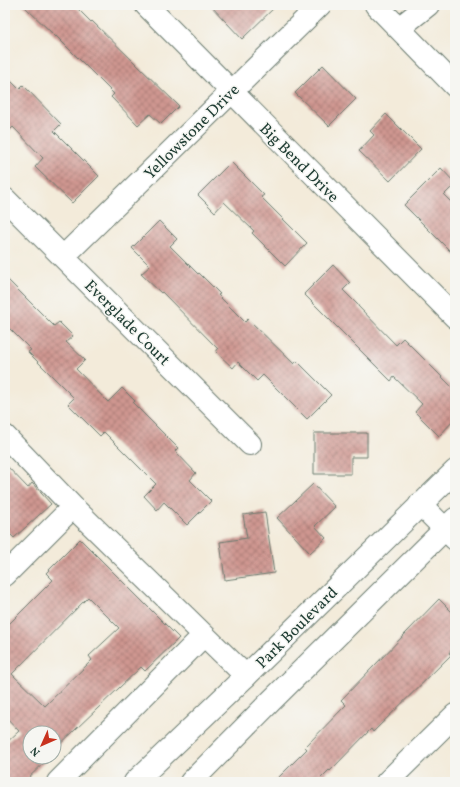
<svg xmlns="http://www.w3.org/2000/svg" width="460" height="787" font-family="Vollkorn,serif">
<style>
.building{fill:url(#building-cross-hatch);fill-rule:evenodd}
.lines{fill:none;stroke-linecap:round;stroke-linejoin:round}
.minor-casing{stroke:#697a6e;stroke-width:24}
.major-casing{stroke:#697a6e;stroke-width:24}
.minor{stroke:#fff;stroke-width:22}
.major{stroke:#fff;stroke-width:22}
.labels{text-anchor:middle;stroke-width:3;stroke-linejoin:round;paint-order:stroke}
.street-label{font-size:16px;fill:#1f3d34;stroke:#f6f6f2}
</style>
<defs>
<pattern id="building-cross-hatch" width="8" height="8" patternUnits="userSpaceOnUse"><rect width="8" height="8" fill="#cf9690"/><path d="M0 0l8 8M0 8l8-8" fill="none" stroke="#a77c76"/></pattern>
</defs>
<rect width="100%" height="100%" fill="#f6f6f2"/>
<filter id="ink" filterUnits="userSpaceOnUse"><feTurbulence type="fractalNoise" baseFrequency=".025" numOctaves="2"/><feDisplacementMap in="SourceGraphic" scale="8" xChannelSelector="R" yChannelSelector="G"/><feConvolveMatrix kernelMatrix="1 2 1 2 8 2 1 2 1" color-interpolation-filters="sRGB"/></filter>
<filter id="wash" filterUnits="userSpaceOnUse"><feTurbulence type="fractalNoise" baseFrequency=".012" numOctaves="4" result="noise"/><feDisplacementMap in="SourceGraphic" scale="16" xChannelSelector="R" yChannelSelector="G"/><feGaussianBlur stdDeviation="0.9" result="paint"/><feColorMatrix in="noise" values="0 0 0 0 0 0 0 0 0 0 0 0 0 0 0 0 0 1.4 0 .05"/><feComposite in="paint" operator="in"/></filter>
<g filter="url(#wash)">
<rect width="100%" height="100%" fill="#f3ebda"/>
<g id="blocks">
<path class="building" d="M23,5h51l17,17 1,-1 87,85 -18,18 -11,-10 -12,11 -27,-28 3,-3 -58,-58v1z
M210,5h67l-35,34z
M323,65l33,34 -27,27 -34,-33z
M5,75l14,14 4,-4 38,39 -7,7 45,45 -27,27 -37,-36 8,-9 -30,-31 -8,8z
M386,114l35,35 -31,32 -31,-30 15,-16 -4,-4z
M231,162l33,33 -3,2 46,46 -22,23 -33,-33 2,-2 -30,-29 -9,10 -17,-17z
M441,168l14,15v1l-11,11 11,11v50l-51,-51z
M159,221l18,18 -7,7 28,28 1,-1 21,21 -2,1 27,27 3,-3 46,45 3,-3 34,34 -24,24 -44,-44 -6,6 -19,-19 -5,6 -17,-16 2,-3 -56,-57 -1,1 -20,-19 9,-8 -18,-18z
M333,265l17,18 -7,7 15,15v1l38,39 7,-7 52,52v29l-16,17 -24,-24 7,-8 -28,-27 -3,4 -87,-87z
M5,277l49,49 5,-4 14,14 -7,6 19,18 -9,9 32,33 14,-14 13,13 -2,2 45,45 -3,3 21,22 -6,7 21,21 -24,24 -23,-23 -7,8 -13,-14 12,-12 -52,-52 -4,4 -32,-32 6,-6 -46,-46 3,-2 -26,-26z
M314,433h53v24h-16v17h-37z
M5,464l23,24 4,-5 19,21 -37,34 -9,-9z
M313,484l22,23 -20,19 11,12 -16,15 -33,-35z
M265,512l9,61 -49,7 -5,-38 27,-4 -4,-23z
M80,539l99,99 -34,33 -4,-4 -87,83v-17h-24v24h20l-26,25h-19v-38l14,-13 -14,-15v-88l48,-48 -7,-7zM88,597l31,31 -30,28 3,4 -47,46 -33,-32z
M439,599l16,16v31l-6,7 2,2 -78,77 -2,-3 -41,42 -1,-1 -12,12h-43l33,-33 -2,-2 41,-42 -5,-5z"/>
</g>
</g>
<g filter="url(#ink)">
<use href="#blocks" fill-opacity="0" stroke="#697a6e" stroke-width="1"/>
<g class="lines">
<g class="minor-casing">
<path id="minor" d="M146,5l309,312
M376,5l79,81
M399,28l29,-23
M5,199l245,245
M63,257l257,-252
M5,436l68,71 131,128 -146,147
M420,504l35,35
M5,575l68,-68
M204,635l42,41
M387,782l68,-67"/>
</g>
<g class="major-casing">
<path id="major" d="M135,782l111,-106 209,-205
M191,782l80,-81 184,-182"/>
</g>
<use href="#minor" class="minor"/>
<use href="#major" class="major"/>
</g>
</g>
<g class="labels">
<g class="street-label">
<text transform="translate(191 131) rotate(-45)" y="6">Yellowstone Drive</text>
<text transform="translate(300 162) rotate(45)" y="6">Big Bend Drive</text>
<text transform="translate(128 322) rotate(45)" y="6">Everglade Court</text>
<text transform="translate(296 627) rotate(-45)" y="6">Park Boulevard</text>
</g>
</g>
<rect width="460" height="787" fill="none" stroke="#f6f6f2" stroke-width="20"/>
<g transform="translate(42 745) rotate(225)"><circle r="19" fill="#f6f6f2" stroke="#a0aca6"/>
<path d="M0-3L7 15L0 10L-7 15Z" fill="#c8321e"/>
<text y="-6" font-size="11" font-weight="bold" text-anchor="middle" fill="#1f3d34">N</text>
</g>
</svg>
